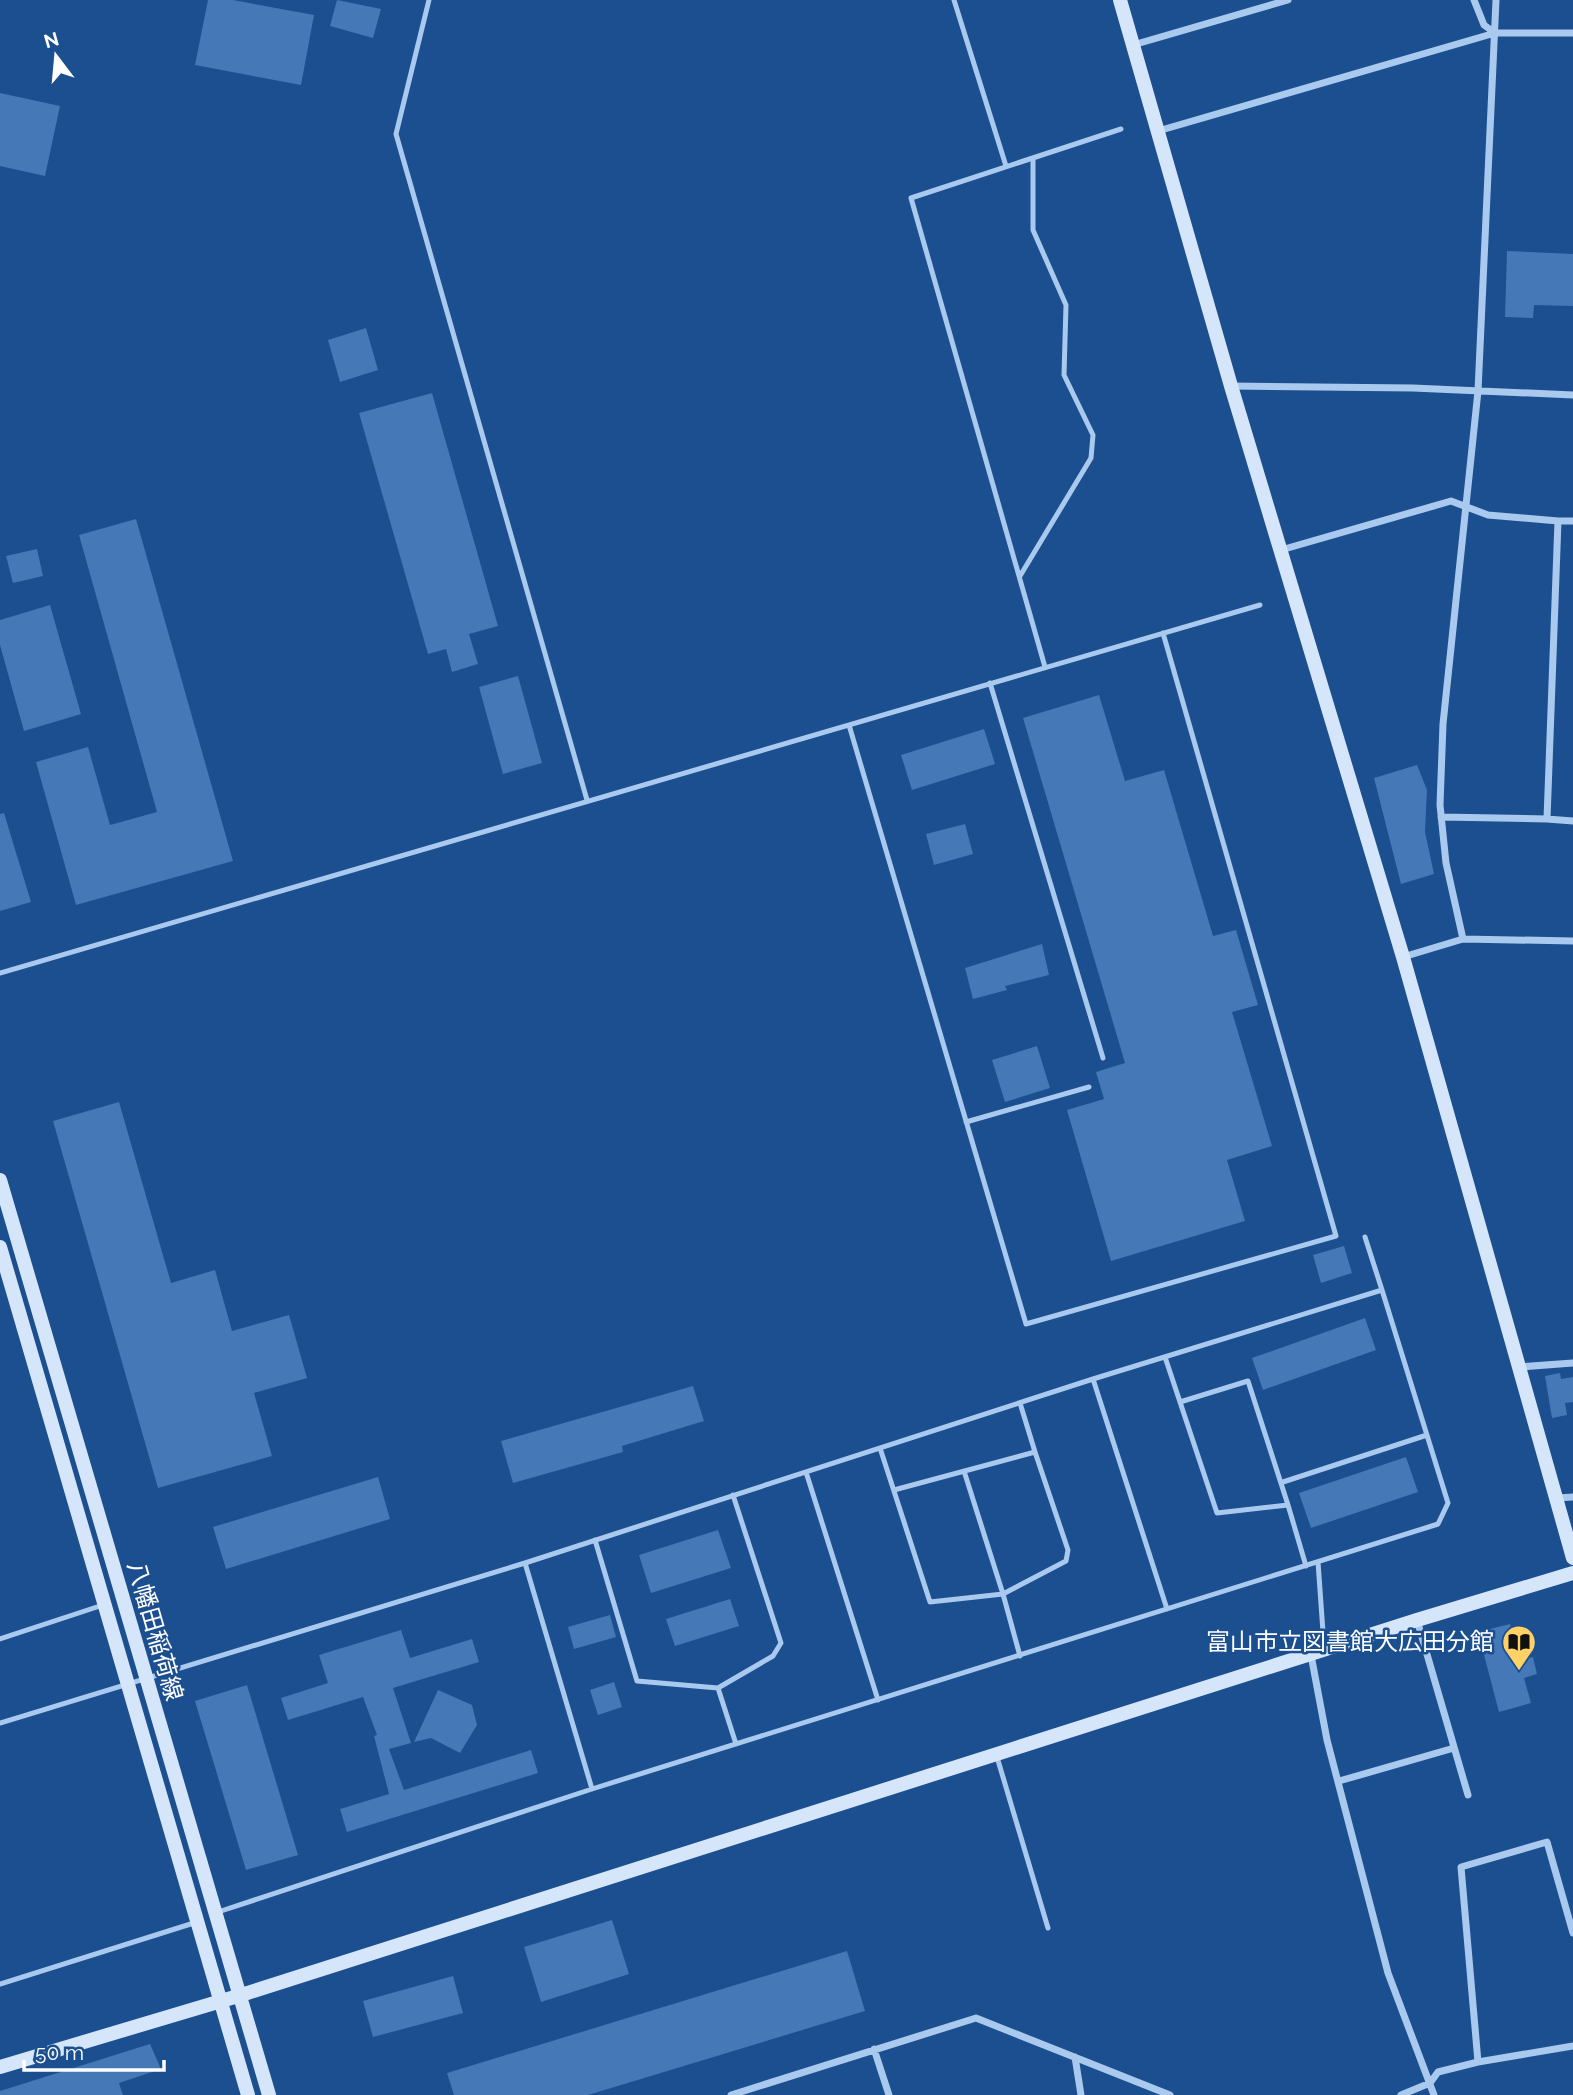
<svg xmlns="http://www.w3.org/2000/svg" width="1573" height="2095" font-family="Raleway,'Noto Sans JP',sans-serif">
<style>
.building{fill:#4478b7}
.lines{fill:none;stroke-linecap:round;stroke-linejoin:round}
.lane{stroke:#a9c9ee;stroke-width:5}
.street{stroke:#a9c9ee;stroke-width:7}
.secondary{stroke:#d6e6fa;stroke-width:14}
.labels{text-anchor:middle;stroke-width:5;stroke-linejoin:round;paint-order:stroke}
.street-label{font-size:24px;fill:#fff;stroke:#1b4f8f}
.poi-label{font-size:24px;fill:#fff;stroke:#1b4f8f;text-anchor:end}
</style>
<rect width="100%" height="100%" fill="#1b4f8f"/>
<path class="building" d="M208,0h25l81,15 -13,70 -106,-20z
M337,0l44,9 -8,29 -43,-12z
M0,93l60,13 -15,70 -45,-10z
M1507,251l66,3v52l-39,-1 -1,13 -28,-1z
M366,328l12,42 -38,12 -12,-42z
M432,393l66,233 -29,8 9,30 -26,8 -6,-23 -18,5 -69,-241z
M136,519l97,342 -157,44 -40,-143 52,-15 22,78 47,-13 -78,-277z
M37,549l6,27 -30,7 -7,-27z
M50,605l31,109 -57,17 -24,-86v-25z
M518,676l24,87 -39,11 -24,-87z
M1099,695l26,86 39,-11 49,166 23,-6 22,75 -26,7 40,134 -45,14 18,61 -134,40 -44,-151 37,-11 -8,-27 29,-9 -102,-345z
M984,729l11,35 -83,26 -11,-35z
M1417,765l10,25 -2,42 9,42 -33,10 -27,-106z
M4,813l27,89 -31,9v-97z
M965,824l8,30 -39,11 -8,-31z
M1042,944l7,31 -44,11 2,4 -34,9 -8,-31z
M1037,1046l13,42 -45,14 -13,-42z
M119,1102l52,181 44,-13 17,61 57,-16 18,63 -53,15 18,63 -114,32 -105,-367z
M1344,1246l8,27 -31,10 -8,-28z
M1365,1318l11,32 -113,40 -11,-32z
M1560,1373l1,6 12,-2v25l-8,1 2,12 -15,3 -7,-42z
M693,1386l11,35 -82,25 1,6 -110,31 -12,-42z
M1406,1457l12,35 -107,36 -12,-35z
M378,1477l12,42 -164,50 -13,-42z
M718,1530l13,38 -80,25 -12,-38z
M730,1599l9,27 -64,20 -9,-27z
M610,1615l6,22 -42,12 -6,-22z
M1510,1624l9,36 14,-3 4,17 -13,4 7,25 -32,9 -21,-80z
M401,1630l9,28 62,-19 7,23 -86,26 18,55 -22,6 15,41 127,-40 7,23 -191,59 -7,-23 49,-15 -15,-58 3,-1 -14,-38 -75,23 -7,-22 47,-15 -9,-28z
M614,1682l8,25 -24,8 -8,-25z
M247,1685l51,170 -52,15 -51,-169z
M438,1690l34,15 5,20 -17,28 -29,-15 -17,4z
M612,1920l17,54 -88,28 -17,-55z
M847,1951l18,60 -277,84h-134l-7,-22z
M453,1976l10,37 -90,24 -10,-36z
M150,2044l11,25 -42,14 4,12h-123v-4z"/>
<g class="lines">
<path class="lane" d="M429,0l-33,134 191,666
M954,0l52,166
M1020,576l71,-118 2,-23 -29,-60 2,-70 -33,-75v-72
M1045,667l-134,-469 210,-69
M990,683l113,375
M849,725l177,599 310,-88 -173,-603
M0,973l1260,-368
M966,1122l123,-35
M1165,1357l52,156 71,-8 18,61
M1093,1379l289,-89 -17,-53
M1180,1402l68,-21 40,124
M880,1448l50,154 73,-8 17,62
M964,1471l39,123 63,-33 2,-11 -33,-98
M806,1472l72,228
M1283,1482l144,-47
M894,1490l141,-38 -15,-49
M595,1540l42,141 81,7 18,56
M1318,1562l6,84
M525,1563l67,226
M0,1639l103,-34
M718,1688l55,-32 8,-13 -48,-148
M0,1723l525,-160 568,-184 74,230
M997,1757l51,171
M218,1912l374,-123 846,-265 10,-21 -66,-213
M0,1984l197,-62"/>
<path class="street" d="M1474,0l10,25 11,8
M1133,45l155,-45
M1158,131l337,-98h78
M1231,386l182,2 160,7
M1558,521h15
M1281,550l170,-49 37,14 70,6 -11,298 -106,-2
M1547,819l26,2
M1463,939l-17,-76 -6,-58 3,-81 35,-333 18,-391
M1403,957l60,-18 110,2
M1519,1367l54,-4
M1556,1498l17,-1
M1417,1620l51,175
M1311,1655l16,85 61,233 46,122
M1339,1781l115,-33
M1573,1933l-26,-91 -86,25 17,195 95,-16
M874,2049l15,46
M1075,2057l6,38
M731,2095l245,-77 194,77
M1401,2095l29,-12 8,-11 40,-10"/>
<path class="secondary" d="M1120,0l111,386 172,571 170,601
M0,1180l269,915
M0,1247l248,848
M0,2067l238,-71 1179,-376 156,-47"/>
</g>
<defs>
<g id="library-pin" transform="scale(1.75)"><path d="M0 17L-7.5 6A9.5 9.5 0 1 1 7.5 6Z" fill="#ffd166" stroke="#1b4f8f"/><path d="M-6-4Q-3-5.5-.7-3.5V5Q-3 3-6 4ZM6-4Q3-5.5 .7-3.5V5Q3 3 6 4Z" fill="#111"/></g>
</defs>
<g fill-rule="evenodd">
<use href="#library-pin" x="1519" y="1642"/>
</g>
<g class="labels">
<g class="street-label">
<text transform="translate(155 1631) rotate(74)" y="8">八幡田稲荷線</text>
</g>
<g class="poi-label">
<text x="1494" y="1650">富山市立図書館大広田分館</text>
</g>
</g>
<g transform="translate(56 56) rotate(344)" stroke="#1b4f8f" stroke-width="5" paint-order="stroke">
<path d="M0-5L12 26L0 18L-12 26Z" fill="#ffffff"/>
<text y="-10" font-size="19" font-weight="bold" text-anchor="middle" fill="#ffffff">N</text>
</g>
<path d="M24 2060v10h140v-10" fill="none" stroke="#ffffff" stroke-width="3.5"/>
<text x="35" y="2060" font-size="21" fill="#ffffff" stroke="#1b4f8f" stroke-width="5" paint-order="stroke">50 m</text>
</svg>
